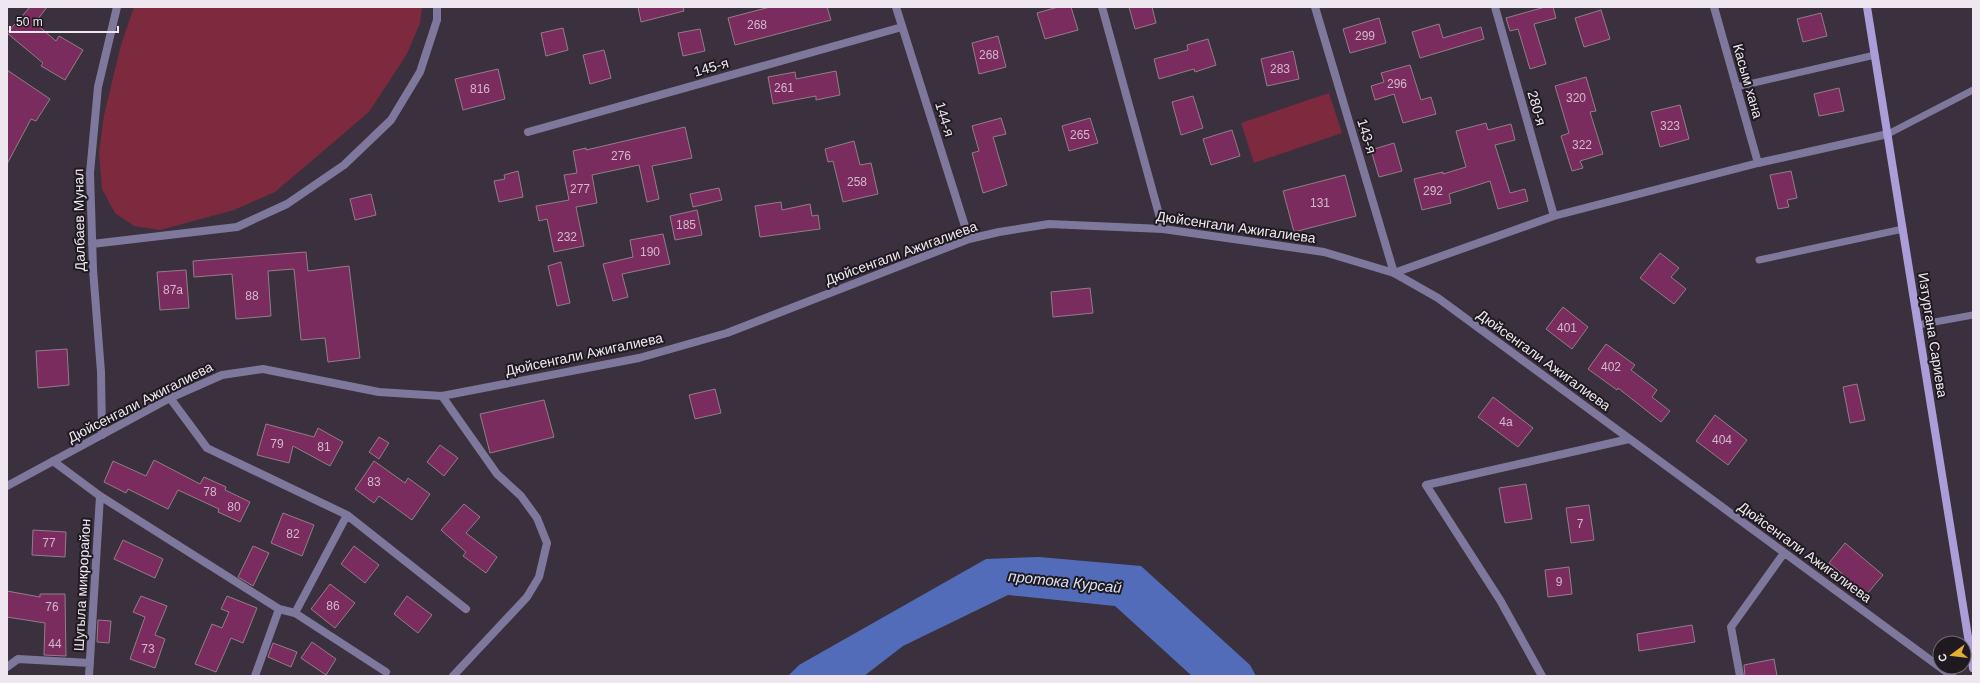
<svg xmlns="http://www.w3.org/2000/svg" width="1980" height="683" font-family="Helvetica,sans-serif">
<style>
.green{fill:#7e2a3e}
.water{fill:#536cba}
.building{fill:#7b2c5e;stroke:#917e88}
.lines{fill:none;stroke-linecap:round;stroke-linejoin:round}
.lane{stroke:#7f789d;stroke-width:7}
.street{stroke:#7f789d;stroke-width:8}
.secondary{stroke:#aa9dd8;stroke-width:8}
.labels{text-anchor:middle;stroke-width:4;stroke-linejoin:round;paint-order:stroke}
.number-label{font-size:12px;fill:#d1b8cc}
.street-label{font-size:14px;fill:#eee7f0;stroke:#1f1a20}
.water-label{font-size:15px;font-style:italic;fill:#d9e1f7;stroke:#1f1a20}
</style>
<rect width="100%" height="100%" fill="#3b303d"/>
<path class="green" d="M134,7h288l-2,16 -13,31 -38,58 -94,80 -41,18 -74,20 -26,-4 -19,-13 -13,-24 -3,-36 5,-38 17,-70z
M1329,93l13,40 -88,30 -13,-40z"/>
<path class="water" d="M1039,557l102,9 109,99 6,11h-64l-77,-70 -107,-11 -105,51 -39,30h-76l11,-11 187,-106z"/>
<path class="building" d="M30,7h17l-12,16 21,18 3,-5 24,14 -18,30 -24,-14 2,-3 -36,-30z
M638,7h45l1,4 -43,11z
M770,7h57l4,13 -96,25 -7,-27z
M1058,7h13l7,23 -33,9 -8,-26z
M1129,7h23l4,16 -21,6z
M1545,7h8l3,11 -22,6 12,40 -16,5 -12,-40 -8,2 -4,-13z
M1601,10l9,29 -26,8 -9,-29z
M1821,13l6,23 -24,6 -6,-23z
M1379,18l7,25 -36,10 -7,-24z
M1439,24l4,14 38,-11 3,12 -64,19 -8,-26z
M563,28l5,22 -22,6 -5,-23z
M700,29l5,22 -22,5 -5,-23z
M998,36l8,31 -27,7 -7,-31z
M1208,39l8,26 -21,7 -1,-3 -35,10 -5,-20 34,-9 -1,-5z
M604,50l7,28 -21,6 -7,-29z
M1293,51l6,28 -32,7 -6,-27z
M1410,65l11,35 10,-3 5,17 -33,9 -9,-29 -19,6 -4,-14 13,-4 -3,-9z
M498,69l7,30 -42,11 -8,-31z
M7,70l43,29 -14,22 -5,-2 -24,45z
M836,71l4,24 -24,5v-4l-43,8 -5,-27 27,-5 1,7z
M1586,77l10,34 -6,1 13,42 -23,7 3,7 -11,3 -11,-35 8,-3 -14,-47z
M1839,88l5,23 -25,5 -5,-22z
M1193,96l10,32 -22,7 -9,-33z
M1680,105l9,34 -29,8 -9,-35z
M1001,118l5,16 -13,3 14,48 -24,8 -11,-40 7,-2 -7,-25z
M1090,118l8,25 -29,8 -7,-25z
M1486,123l2,7 23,-6 4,16 -20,5 15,48 15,-4 3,12 -30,8 -8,-28 -41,13 2,9 -29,7 -8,-31 29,-7v2l23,-7 -10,-36z
M685,127l7,31 -40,8 7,33 -12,3 -8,-37 -47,10 5,28 -21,4 8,39 -30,6 -7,-33 -8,2 -3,-15 33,-6 -5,-25 13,-2 -4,-22 13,-3v2z
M1232,130l8,26 -29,9 -8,-26z
M854,141l6,24 11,-2 7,31 -35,8 -10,-41 -5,1 -3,-13z
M1394,143l8,28 -23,6 -8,-27z
M518,171l5,26 -24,5 -5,-21 11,-2 -1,-4z
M1791,171l6,27 -10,2 2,7 -11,2 -8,-34z
M1345,175l11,41 -62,16 -11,-41z
M719,188l3,12 -29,7 -3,-13z
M371,194l5,21 -21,5 -5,-21z
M781,202l1,8 28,-6 2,12 6,-1 2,14 -60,8 -5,-31z
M697,210l5,25 -27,5 -5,-24z
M663,234l7,30 -48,10 6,23 -15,4 -10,-37 30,-7 -3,-17z
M306,252l2,19 41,-5 11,92 -32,4 -3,-24 -24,2 -7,-71 -26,2 3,45 -35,3 -4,-45 -38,3 -1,-16z
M1660,253l19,15 -8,9 15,12 -12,15 -34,-26z
M561,262l9,41 -13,3 -9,-40z
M186,270l3,38 -29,2 -3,-38z
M1090,288l3,25 -40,4 -2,-25z
M1563,307l25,20 -16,22 -26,-20z
M1606,344l29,21 -4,5 26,20 -5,7 18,14 -9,11 -43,-34 -1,2 -29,-21z
M67,349l2,36 -31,3 -2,-37z
M1857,384l8,36 -15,3 -7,-36z
M715,389l6,24 -26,6 -6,-24z
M1493,397l40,31 -15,19 -40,-30z
M544,400l10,37 -64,16 -10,-39z
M1715,415l32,25 -19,25 -32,-24z
M266,424l48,13 4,-9 25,14 -13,24 -37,-20 -4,17 -32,-8z
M379,437l10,6 -10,16 -10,-7z
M440,445l18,13 -14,18 -17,-14z
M154,460l46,24 4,-7 22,10 -1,3 25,12 -10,20 -22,-10 1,-3 -41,-19 -10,19 -40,-20 -2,4 -22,-11 9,-21 33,15z
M374,461l31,22 3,-5 22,16 -18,26 -33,-24 -5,7 -19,-14z
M1526,484l6,35 -27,4 -6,-35z
M464,504l16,13 -14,16 31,24 -11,16 -23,-17 3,-4 -25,-22z
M1589,505l5,35 -23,3 -5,-35z
M283,513l31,12 -12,31 -31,-13z
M33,530l33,2 -1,25 -33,-2z
M123,540l40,19 -8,19 -41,-19z
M1845,543l38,32 -16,19 -38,-31z
M253,546l16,7 -16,33 -15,-9z
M354,546l25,19 -14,18 -24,-19z
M1569,567l3,27 -24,3 -3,-27z
M330,584l25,19 -20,25 -24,-19z
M7,591l33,6v-3h25l1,62 -22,-1 1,-32 -38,-6z
M141,596l26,10 -12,29 10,4 -10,29 -25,-9 15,-42 -12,-5z
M227,596l30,12 -14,35 -12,-5 -15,34 -21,-8 17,-40 10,4 7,-16 -8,-3z
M407,596l25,19 -14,18 -24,-19z
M98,620l13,1 -2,22 -12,-1z
M1692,625l3,17 -56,9 -2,-17z
M312,642l24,17 -10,16 -25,-17z
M273,643l24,9 -6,15 -23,-10z
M1774,659l3,17h-32l-1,-11z"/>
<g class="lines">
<path class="lane" d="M1736,87l139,-32
M1888,134l85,-44
M1759,260l144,-31
M1918,325l55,-10"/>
<path class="street" d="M896,7l73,232
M1102,7l61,222
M1315,7l79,266 160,-57 204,-53 130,-29
M1495,7l59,209
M1714,7l44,156
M528,132l374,-105
M92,244l145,-17 50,-23 57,-39 47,-45 29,-48 17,-52v-13
M442,396l55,78 24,22 16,22 10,25 -8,34 -12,20 -74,79
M170,398l37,50 140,67 119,94
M102,435l-1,-63 -8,-103 -3,-96 8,-86 19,-80
M53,461l47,35 179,113 16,4 91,59
M7,486l163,-88 52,-23 41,-6 116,23 63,4 197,-38 88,-25 242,-94 30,-7 50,-8 114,5 161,23 70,21 44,25 514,378
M295,613l52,-98
M7,667l11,-8 72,4
M89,676l11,-180
M255,676l24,-67
M1542,676l-42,-76 -74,-115 203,-46
M1740,676l-9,-49 53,-74"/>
<path class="secondary" d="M1867,7l106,661"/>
</g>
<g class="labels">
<g class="number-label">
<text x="757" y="29">268</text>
<text x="1365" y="40">299</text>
<text x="989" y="59">268</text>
<text x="1280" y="73">283</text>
<text x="1397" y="88">296</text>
<text x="784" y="92">261</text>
<text x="480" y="93">816</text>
<text x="1576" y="102">320</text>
<text x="1670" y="130">323</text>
<text x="1080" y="139">265</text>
<text x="1582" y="149">322</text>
<text x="621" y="160">276</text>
<text x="857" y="186">258</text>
<text x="580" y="193">277</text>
<text x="1433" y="195">292</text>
<text x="1320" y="207">131</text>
<text x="686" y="229">185</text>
<text x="567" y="241">232</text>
<text x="650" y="256">190</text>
<text x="173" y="294">87а</text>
<text x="252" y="300">88</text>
<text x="1567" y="332">401</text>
<text x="1611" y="371">402</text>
<text x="1506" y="426">4а</text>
<text x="1722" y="444">404</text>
<text x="277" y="448">79</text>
<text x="324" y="451">81</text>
<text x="374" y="486">83</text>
<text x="210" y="496">78</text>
<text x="234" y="511">80</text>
<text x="1580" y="528">7</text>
<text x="293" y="538">82</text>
<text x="49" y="547">77</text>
<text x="1559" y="586">9</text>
<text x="333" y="610">86</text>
<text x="52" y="611">76</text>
<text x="55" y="648">44</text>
<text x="148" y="653">73</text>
</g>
<g class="street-label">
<text transform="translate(711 67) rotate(-16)" y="5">145-я</text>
<text transform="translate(1748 81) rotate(74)" y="5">Касым хана</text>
<text transform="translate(1537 108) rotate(74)" y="5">280-я</text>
<text transform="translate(945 119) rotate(73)" y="5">144-я</text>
<text transform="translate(1367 136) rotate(73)" y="5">143-я</text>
<text transform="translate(79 220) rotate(-91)" y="5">Далбаев Мунал</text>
<text transform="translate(1236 227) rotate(8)" y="5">Дюйсенгали Ажигалиева</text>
<text transform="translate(901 253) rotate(-20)" y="5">Дюйсенгали Ажигалиева</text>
<text transform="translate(1933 335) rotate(81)" y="5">Изтургана Сариева</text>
<text transform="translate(584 354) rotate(-12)" y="5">Дюйсенгали Ажигалиева</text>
<text transform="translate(1544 360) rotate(36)" y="5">Дюйсенгали Ажигалиева</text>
<text transform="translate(140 402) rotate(-27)" y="5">Дюйсенгали Ажигалиева</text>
<text transform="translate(1805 552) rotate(36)" y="5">Дюйсенгали Ажигалиева</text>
<text transform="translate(82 585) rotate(-87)" y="5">Шугыла микрорайон</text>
</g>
<g class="water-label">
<text transform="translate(1065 582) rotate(6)" y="5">протока Курсай</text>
</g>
</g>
<rect width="1980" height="683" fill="none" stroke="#eee7f0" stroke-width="16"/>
<g transform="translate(1952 655) rotate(255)"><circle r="19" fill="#1f1a20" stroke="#726c73"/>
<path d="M0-3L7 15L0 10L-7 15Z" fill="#e1af34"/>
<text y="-6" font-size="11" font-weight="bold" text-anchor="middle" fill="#eee7f0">С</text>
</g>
<path d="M10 26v6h108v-6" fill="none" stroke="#eee7f0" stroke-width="2"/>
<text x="16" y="26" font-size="12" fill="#eee7f0" stroke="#1f1a20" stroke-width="3" paint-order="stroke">50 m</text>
</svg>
